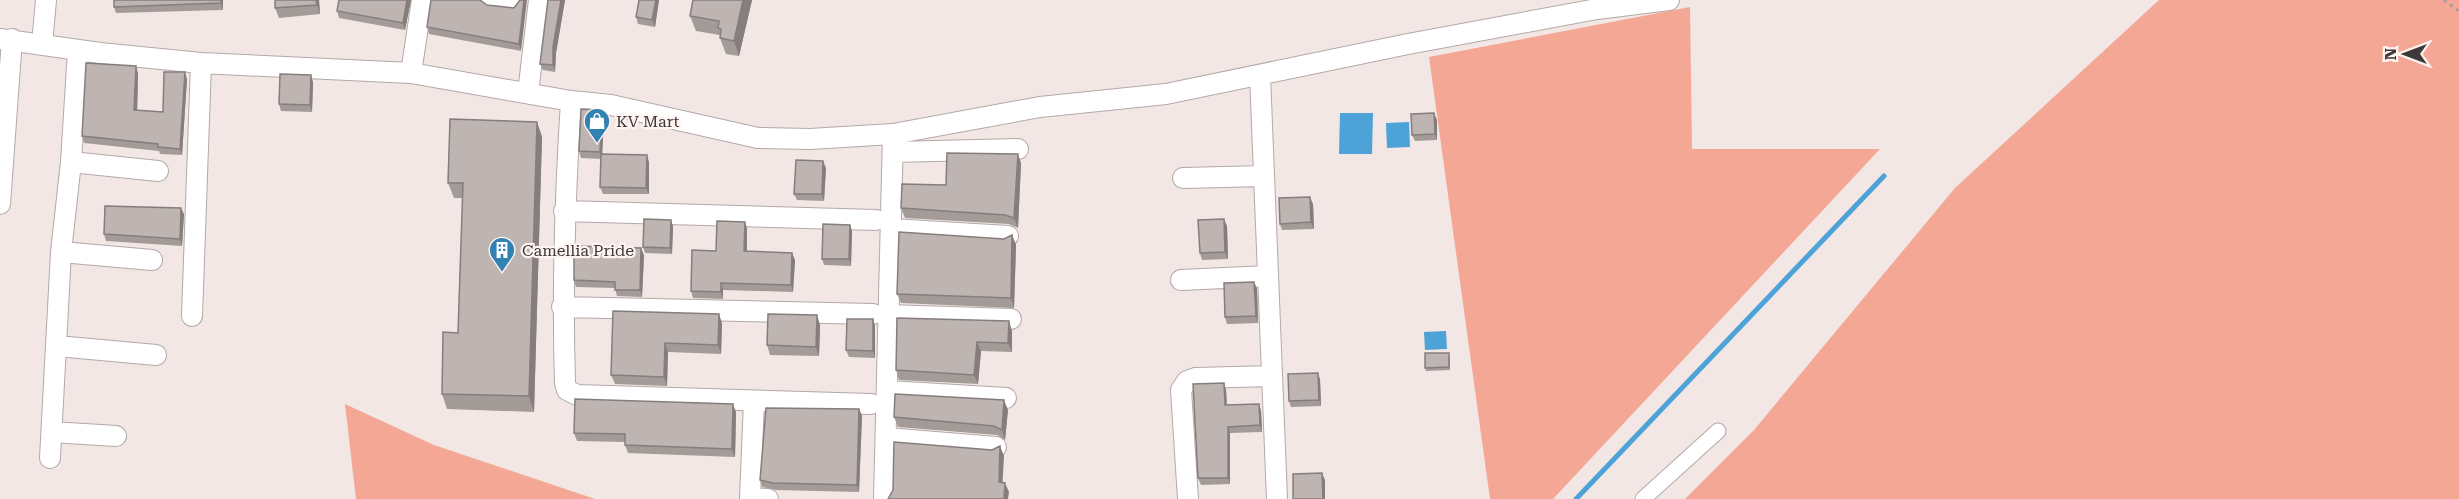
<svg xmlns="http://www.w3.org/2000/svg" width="2459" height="499" font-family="'Roboto Serif',serif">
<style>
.green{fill:#f3a794}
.water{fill:#4da2d7}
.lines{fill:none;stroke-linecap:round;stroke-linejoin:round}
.stream{stroke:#4da2d7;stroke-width:5}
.pedestrian-casing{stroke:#b3a9a7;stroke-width:17}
.minor-casing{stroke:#b3a9a7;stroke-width:22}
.path{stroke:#a79e9c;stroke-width:3;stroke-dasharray:3 4.5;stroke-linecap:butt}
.pedestrian{stroke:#fff;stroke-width:15}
.minor{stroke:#fff;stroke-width:20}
.wall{fill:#a39b98}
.shaded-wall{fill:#857e7c}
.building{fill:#beb4b1;stroke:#857e7c;stroke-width:1.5}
.labels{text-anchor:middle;stroke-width:4.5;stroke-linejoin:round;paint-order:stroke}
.poi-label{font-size:16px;fill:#3d3938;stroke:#fff4f2;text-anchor:start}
</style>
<rect width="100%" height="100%" fill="#f2e7e4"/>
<path class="green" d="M2159,0h300v499h-774l69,-69 201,-242z
M1690,7l2,142h188l-327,350h-63l-61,-442z
M345,404l89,41 161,54h-239z"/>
<path class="water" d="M1340,113h33l-1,41h-33z
M1409,122l1,25 -23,1 -1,-25z
M1446,331l1,18 -22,1 -1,-18z"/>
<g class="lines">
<path class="stream" d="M1576,499l308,-323"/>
<g class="pedestrian-casing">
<path id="pedestrian" d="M1643,499l75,-68"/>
</g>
<g class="minor-casing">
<path id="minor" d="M491,0l21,3
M0,39l100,14 101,10 210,10 160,28 40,4 147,33 52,1 83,-5 147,-27 126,-13 242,-50 189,-35 72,-9
M42,44l4,-44
M411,73l11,-73
M1260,75l17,424
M528,93l11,-93
M571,101c-6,94 -9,187 -6,282l2,7 10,5 294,9
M893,152l125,-3
M71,162l87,9
M1183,178l81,-2
M0,204l12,-165
M564,211l312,9
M891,229l117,7
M61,252l91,8
M1181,280l87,-4
M562,307l311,7
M888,315l123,4
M192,316l9,-253
M57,346l99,9
M888,391l118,7
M754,401l-4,97 18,1
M52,432l64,4
M886,438l110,9
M50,458l11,-206 10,-90 7,-112
M884,499l9,-365
M1188,499l-7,-109 6,-9 8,-3 77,-2"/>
</g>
<path class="path" d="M2444,0l15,11"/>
<use href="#pedestrian" class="pedestrian"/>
<use href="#minor" class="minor"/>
</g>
<path class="wall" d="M114,0h109v10l-107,3 -2,-6z
M275,0h44l1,14 -41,4 -4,-10z
M411,0l-6,30 -66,-12 -2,-7z
M548,0h17l-9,53 -1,19 -12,-2 -3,-6z
M659,0l-4,27 -17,-3 -2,-7z
M752,0l-13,56 -13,-2 -6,-16v-3l-24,-4 -6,-15z
M487,5l27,3 7,43 -92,-17 -2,-7z
M138,73l-1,38 26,1 24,-33 -5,76 -22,-1 -1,-3 -75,-8 -2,-7z
M313,82l-1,30 -31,-1 -2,-7z
M604,117l-2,37 47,8v32h-46l-3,-7 1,-28 -20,-1 -2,-7z
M1437,120v20l-22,1 -3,-6z
M537,122l5,15 -8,275 -87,-3 -5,-15 16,-61 5,-135h-9l-6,-15z
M1021,163l-3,65 -9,-4 -104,-6 -4,-10z
M826,168l-2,33 -27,-1 -3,-6z
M1313,204l1,25 -32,1 -2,-6z
M184,214l-2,32 -76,-5 -2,-7z
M850,225l2,6 -1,35 -27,-1 -2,-6z
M673,226l-1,28 -27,-1 -2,-6z
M1227,226l1,33 -26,1 -2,-7z
M747,228v23l48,9 -2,32 -70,-2v9l-30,-1 -2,-7 25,-40z
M1012,235l4,10 -2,63 -113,-5 -4,-9 107,-55z
M644,255l-2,42 -25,-1 -2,-8 -39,-1 -2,-7z
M1254,282l3,7 1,34 -31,1 -2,-7z
M613,311l109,12 -1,31 -53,-2 -1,34 -52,-2 -4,-9z
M897,318l115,13v21l-31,-1 -3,33 -79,-4 -3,-10z
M873,319l2,7v32l-26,-1 -3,-7z
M820,325l-1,31 -49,-1 -3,-10z
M1450,356v14l-24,1 -1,-3z
M1320,379l1,27 -30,1 -2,-6z
M1226,389l1,16 32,-1 2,7 1,21 -32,1v51l-29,1 -3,-7z
M859,409l3,7 -3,76 -83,-2 -14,-3 -2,-7z
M1008,410l-3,30 -8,-5 -99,-8 -4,-10z
M736,412l-1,45 -107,-4 -3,-8v-3l-48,-1 -3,-8z"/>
<path class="shaded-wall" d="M221,0h2v10l-2,-7z
M316,0h3l1,14 -3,-9z
M407,0h4l-6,30 -2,-7z
M524,0h3l-6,51 -2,-7z
M561,0h4l-9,53 -1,19 -2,-7v-18z
M656,0h3l-4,27 -3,-7z
M743,0h9l-13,56 -5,-15z
M136,66l2,7 -1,44 -3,-7z
M185,72l2,7 -5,76 -2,-6z
M311,75l2,7 -1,30 -2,-7z
M602,110l2,7 -2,42 -2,-7z
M1434,113l3,7v20l-2,-6z
M537,122l5,15 -8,275 -5,-16z
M1018,154l3,9 -3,65 -4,-10z
M647,155l2,7v32l-3,-6z
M823,161l3,7 -2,33 -2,-7z
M1310,197l3,7 1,25 -3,-7z
M181,208l3,6 -2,32 -2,-7z
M1224,219l3,7 1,33 -3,-7z
M671,220l2,6 -1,28 -2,-6z
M745,222l2,6v30l-3,-7z
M850,225l2,6 -1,35 -2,-7z
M1012,235l4,10 -2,63 -3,-10z
M641,248l3,7 -2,42 -2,-7z
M792,253l3,7 -2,32 -2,-7z
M1254,282l3,7 1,34 -2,-7z
M721,283l2,7v9l-2,-7z
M719,314l3,9 -1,31 -3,-9z
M817,315l3,10 -1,31 -3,-9z
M873,319l2,7v32l-2,-7z
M1009,321l3,10v21l-4,-9z
M977,342l4,9 -3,33 -4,-9z
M665,343l3,9 -1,34 -3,-9z
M1318,373l2,6 1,27 -2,-6z
M1224,383l2,6 1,23 -2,-7z
M1004,400l4,10 -3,30 -3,-10z
M733,404l3,8 -1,45 -3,-8z
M1259,404l2,7 1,21 -2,-7z
M859,409l3,7 -3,76 -2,-7z
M1228,427l2,6v51l-2,-6z
M1000,446l4,10 -2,36 -3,-10z
M1322,473l3,7v19h-2z
M1005,483l4,9 -1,7h-4z"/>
<path class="building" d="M114,0h107v3l-107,4z
M275,0h41l1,5 -42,3z
M339,0h68l-4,23 -66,-12z
M431,0h49l7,5 27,3 6,-8h4l-5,44 -92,-17z
M548,0h13l-8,47v18l-13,-1z
M639,0h17l-4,20 -16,-3z
M693,0h50l-9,41 -14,-3 1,-9 -3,-1 1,-7 -29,-5z
M86,63l50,3 -2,44 29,2 1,-40h21l-5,77 -22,-2v-3l-76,-8z
M280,74l31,1 -1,30 -31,-1z
M581,109l21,1 -2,42 -21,-1z
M1434,113l1,21 -23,1 -1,-21z
M450,119l87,3 -8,274 -87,-2 1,-62 15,1 5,-150h-15z
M947,153l71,1 -4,64 -9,-3 -104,-7 1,-24 44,1z
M601,154l46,1 -1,33 -46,-1z
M796,160l27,1 -1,33h-28z
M1310,197l1,25 -31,2 -1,-26z
M105,206l76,2 -1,31 -76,-5z
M644,219l27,1 -1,28 -27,-1z
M1224,219l1,33 -25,1 -2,-33z
M717,221l28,1 -1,29 48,2 -1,32 -70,-2v9l-30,-1 1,-41 24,1z
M823,224l27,1 -1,34h-27z
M899,232l105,7 8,-4 -1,63 -114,-4z
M574,246l67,2 -1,42h-25v-8l-41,-2z
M1254,282l2,34 -31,1 -1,-34z
M613,311l106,3 -1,31 -53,-2 -1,34 -53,-2z
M768,314l49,1 -1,32 -49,-2z
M897,318l112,3 -1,22 -31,-1 -3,33 -78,-5z
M847,319h26v32l-27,-1z
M1425,353h24v14l-24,1z
M1318,373l1,27 -30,1 -1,-27z
M1224,383l1,22 34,-1 1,21 -32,2v51h-30l-5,-94z
M895,394l109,6 -2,30 -8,-4 -100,-9z
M575,399l158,5 -1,45 -107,-4v-11l-51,-1z
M766,408l93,1 -2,76 -84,-2 -13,-3z
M894,442l98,8 8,-4 -1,36 6,1 -1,16h-116l5,-9z
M1322,473l1,26h-30v-25z"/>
<defs>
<g id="shop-pin" transform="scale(1.35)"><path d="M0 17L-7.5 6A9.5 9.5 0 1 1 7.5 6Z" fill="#2f82b2" stroke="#fff4f2"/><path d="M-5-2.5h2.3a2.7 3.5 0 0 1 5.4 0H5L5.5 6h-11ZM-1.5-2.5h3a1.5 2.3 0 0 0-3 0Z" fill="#fff"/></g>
<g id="building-pin" transform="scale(1.35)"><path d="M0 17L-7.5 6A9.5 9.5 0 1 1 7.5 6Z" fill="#2f82b2" stroke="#fff4f2"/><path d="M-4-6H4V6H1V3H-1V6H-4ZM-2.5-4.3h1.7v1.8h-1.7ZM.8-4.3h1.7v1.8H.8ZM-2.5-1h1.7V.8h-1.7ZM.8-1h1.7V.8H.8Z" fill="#fff"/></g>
</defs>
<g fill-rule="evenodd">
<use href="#shop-pin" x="597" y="121"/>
<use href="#building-pin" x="502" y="250"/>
</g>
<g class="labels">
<g class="poi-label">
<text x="616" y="127">KV Mart</text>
<text x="522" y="256">Camellia Pride</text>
</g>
</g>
<g transform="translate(2405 54) rotate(270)" stroke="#fff4f2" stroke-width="4.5" paint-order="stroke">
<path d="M0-4.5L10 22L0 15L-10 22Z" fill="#3d3938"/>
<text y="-9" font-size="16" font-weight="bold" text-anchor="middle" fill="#3d3938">N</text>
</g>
</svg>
